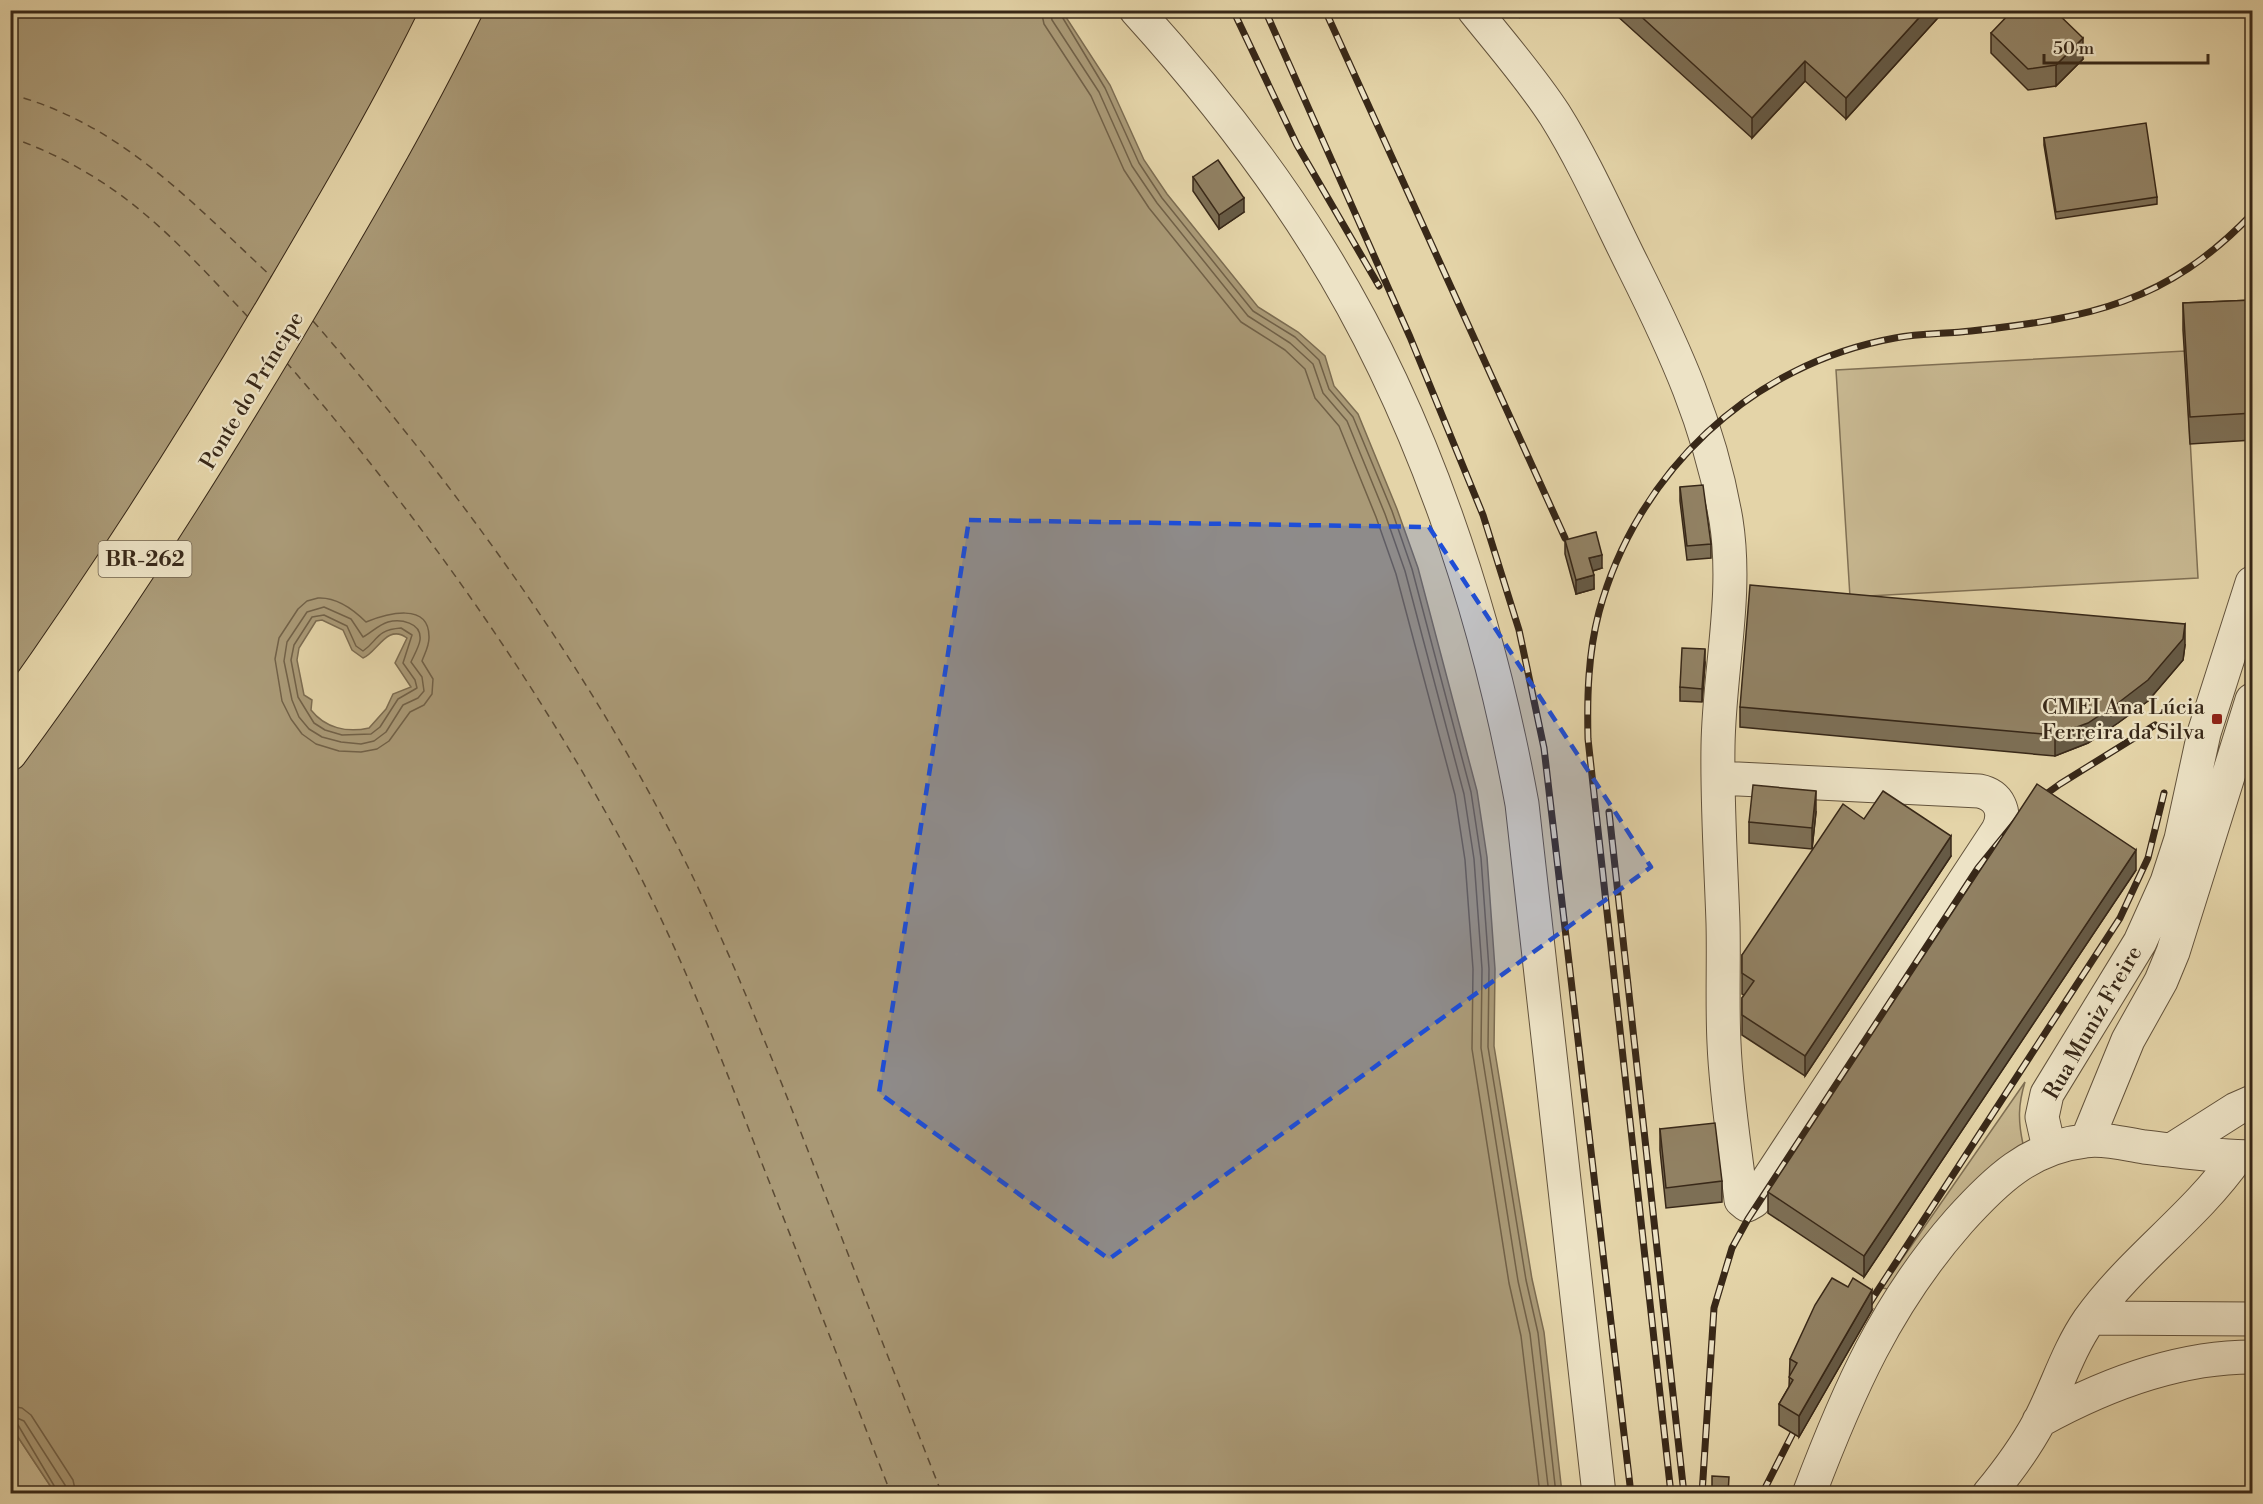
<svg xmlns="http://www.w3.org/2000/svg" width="2263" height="1504" font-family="'Libre Bodoni',serif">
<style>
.green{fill:#c7b790;stroke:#807054;stroke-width:1.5}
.water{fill:#aa9a77;stroke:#7c6c51;stroke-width:1.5;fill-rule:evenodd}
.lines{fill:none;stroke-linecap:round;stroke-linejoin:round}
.shore{stroke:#716148;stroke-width:1.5}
.ferry{stroke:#5a4a34;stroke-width:1.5;stroke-dasharray:8 6;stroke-linecap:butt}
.minor-casing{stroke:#63533c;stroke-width:35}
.major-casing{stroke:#382818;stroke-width:35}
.minor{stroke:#ede3c6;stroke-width:33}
.major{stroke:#e4d4a8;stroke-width:33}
.rail-casing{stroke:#382818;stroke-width:7}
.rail{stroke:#ede3c6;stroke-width:4.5;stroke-dasharray:14;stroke-linecap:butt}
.wall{fill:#7d6f55;stroke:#382818;stroke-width:1.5}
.shaded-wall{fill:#665a45;stroke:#382818;stroke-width:1.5}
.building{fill:#918163;stroke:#382818;stroke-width:1.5}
.marked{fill:#1d4ed8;fill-opacity:0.2;stroke:#1d4ed8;stroke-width:4.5;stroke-dasharray:12 8;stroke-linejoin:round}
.poi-dot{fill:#8f2418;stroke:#ede3c6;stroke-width:2}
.labels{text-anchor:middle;stroke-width:4.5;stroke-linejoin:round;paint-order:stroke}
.shield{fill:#ede3c6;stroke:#6e604c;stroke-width:1.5}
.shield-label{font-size:21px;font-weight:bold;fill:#382818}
.street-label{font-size:22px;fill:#382818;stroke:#ede3c6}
.poi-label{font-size:22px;fill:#382818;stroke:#ede3c6;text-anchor:end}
</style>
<rect width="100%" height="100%" fill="#e4d4a8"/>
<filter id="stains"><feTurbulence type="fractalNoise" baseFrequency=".00333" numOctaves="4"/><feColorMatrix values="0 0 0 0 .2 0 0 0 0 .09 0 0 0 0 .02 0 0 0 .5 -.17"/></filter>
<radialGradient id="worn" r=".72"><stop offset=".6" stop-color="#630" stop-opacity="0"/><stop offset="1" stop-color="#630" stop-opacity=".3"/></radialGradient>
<path class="green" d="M2185,351l13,227 -348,19 -14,-227z
M2025,1082c-7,23 -7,39 -2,62l-135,145 -6,-1z
M10,1425l45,68h-44z"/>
<path class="water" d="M10,11h1052l48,74 34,75 23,34 91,113 40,25 27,24 9,30 24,28 39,95 21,59 59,223 10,66 8,112 -1,77 38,233 12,53 18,161h-1507l-45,-68zM322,620l21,10 9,20 11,8c14,-5 24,-35 44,-20l-12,25 16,24 -18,7 -7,15 -17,19c-22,5 -44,0 -58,-18l1,-10 -8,-5 -7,-35 2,-12 17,-27z"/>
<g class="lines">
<path class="shore" d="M1041,10l3,14 47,72 33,74 25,38 92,114 44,28 20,19 10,29 24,28 37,91 20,57 59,221 10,65 8,109 -1,80 37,234 12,53 19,158
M1050,10l2,10 47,72 33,74 25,37 91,113 42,27 23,21 10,29 24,28 38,93 20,57 59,223 10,65 8,110 -1,79 37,233 12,53 19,160
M1058,10l47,78 34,75 23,35 91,113 42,26 24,23 10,29 24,28 39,94 20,58 59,223 10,66 8,111 -1,78 38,233 12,53 18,161
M318,598c19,-1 36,12 48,24 20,-8 64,-21 63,16 0,8 -4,15 -7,23l11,18 -1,15 -8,11 -14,7 -21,29 -12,8 -16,3 -22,-1 -23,-7 -14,-10 -11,-15 -9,-18 -7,-42 4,-21 19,-29 9,-8z
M324,607l27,12 12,18c8,-4 15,-12 25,-15 12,-3 34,0 32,18 -1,7 -6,15 -9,22l11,15 2,14 -6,7 -15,7 -17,27 -12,9 -13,3 -20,-2 -19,-5 -13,-8 -10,-12 -7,-17 -8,-39 3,-19 20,-30z
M324,615l23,11 9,20 7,5c15,-10 12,-21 38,-23l11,7 -9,28 12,17 2,8 -19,11 -18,28 -9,7 -29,1 -17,-5 -11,-7 -16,-26 -7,-37 3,-15 18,-28z
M10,1406l12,2 9,7 42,65 3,14
M10,1415l14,6 41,64 2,9
M10,1422l8,3 41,69"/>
<path class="ferry" d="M10,94c112,30 182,109 263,184
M10,137c109,39 162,99 238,180
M313,321c141,162 270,339 367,530 51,101 91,205 132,310 43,111 86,222 130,333
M286,362c135,155 254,324 350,506 49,95 87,194 125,293 44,111 87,222 130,333"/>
<g class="minor-casing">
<path id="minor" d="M1136,10c67,74 129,152 182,237 104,166 169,365 204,557l77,690
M1474,10c28,35 57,68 81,105 30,48 53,101 78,151 42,84 77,160 93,254 12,75 -7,151 -8,226 -1,59 3,118 5,177 1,40 -1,80 1,120 2,52 11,105 17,157l6,5 7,-4 244,-371c9,-18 1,-35 -19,-39l-261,-13
M2087,1140l41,-100 33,-59 12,-29 79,-252
M2049,1148l-7,-31 5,-23 93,-152 27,-60 14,-43 23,-106 48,-150
M2173,1149l63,-40 16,-7
M2091,1318l161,1
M2039,1421c65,-36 139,-64 213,-64
M1809,1494c39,-103 77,-190 150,-273 36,-40 71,-74 126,-80 19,-3 40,3 59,6 36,4 73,10 108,10
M1989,1494c19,-23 36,-46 50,-72 18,-34 28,-70 50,-102 43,-60 106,-103 148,-163"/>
</g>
<g class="major-casing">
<path id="major" d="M10,713c99,-139 190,-282 276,-428 53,-90 106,-180 152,-275
M10,754c101,-136 192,-280 279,-426 62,-104 123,-208 177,-318"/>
</g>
<use href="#minor" class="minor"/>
<use href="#major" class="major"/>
<g class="rail-casing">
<path id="rail" d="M1233,10l64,135 82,141
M1265,10l145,327 73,178 36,115 25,118 87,746
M1325,10l240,528
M2035,802l25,-18 95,-59
M1609,812l75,682
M1867,1307l253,-389 28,-60 16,-65
M1671,1494l-83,-755c-1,-42 0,-85 11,-127 38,-140 152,-248 296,-274 26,-5 51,-4 76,-7 118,-13 196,-28 281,-117
M1702,1494l12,-186 18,-60 16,-29 230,-351 40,-49
M1762,1494l31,-61"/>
</g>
<use href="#rail" class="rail"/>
</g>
<path class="wall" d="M1516,10h14l-10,7z
M1615,10h330l-99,109 -41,-38 -53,57 -137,-124z
M1991,33l92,26 -27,27 -28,4 -37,-37z
M2044,138l113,59v7l-101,15 -12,-74z
M1193,177l51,35 -25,17 -26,-38z
M2253,300v140l-63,4 -7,-114v-27z
M1680,487l31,57v14l-24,2 -7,-59z
M1565,540l37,28 -9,3 1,18 -18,5 -11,-40z
M2185,645l-2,15 -35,41 -30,22 -30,20 -33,13 -315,-29v-20z
M1705,663l-3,39 -22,-1v-14z
M1816,812l-4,37 -63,-6v-21z
M1864,819l87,37 -146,220 -63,-41v-37l2,-3 -2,-1v-39z
M2136,870l-272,407 -96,-64v-21z
M1660,1129l62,52v21l-56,6 -6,-58z
M1872,1310l-73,127 -20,-12v-21l10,-17 1,-28z"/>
<path class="shaded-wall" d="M1520,10h10l-10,7z
M1926,10h19l-99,109v-21z
M2083,38v21l-27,27v-21z
M1805,61v20l-53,57v-20z
M1244,198v14l-25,17v-14z
M1602,555v13l-13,4v-14z
M1594,575v14l-18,5v-14z
M2185,624v21l-2,15 -35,41 -30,22 -30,20 -33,13v-21z
M1705,649v14l-3,39v-13z
M1816,791v21l-4,37v-21z
M1951,836v20l-146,220v-20z
M2136,850v20l-272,407v-21z
M1872,1290v20l-73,127v-21z"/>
<path class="building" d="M1634,10h292l-80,88 -41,-37 -53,57z
M2013,10h41l29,28 -27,27 -28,4 -37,-36z
M2146,123l11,74 -101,15 -12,-74z
M1218,160l26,38 -25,17 -26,-38z
M2253,300v113l-63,4 -7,-114z
M1703,485l8,59 -24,2 -7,-59z
M1596,532l6,23 -13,3 5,17 -18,5 -11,-40z
M1750,585l435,39 -2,15 -35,41 -30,23 -30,20 -33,12 -315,-28z
M1682,648l23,1 -3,40 -22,-2z
M2037,784l99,66 -272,406 -96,-64z
M1753,785l63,6 -4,37 -63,-6z
M1883,791l68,45 -146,220 -63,-41v-17l12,-17 -12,-8v-18l101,-151 21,15z
M1715,1123l7,58 -56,7 -6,-59z
M1832,1278l16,9 5,-9 19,12 -73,126 -20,-12 14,-24 -4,-3 8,-14 -7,-4 25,-54z
M1712,1476l17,1 -1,17h-16z"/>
<path class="marked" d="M969,520l460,7 222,340 -542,392 -230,-166z"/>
<rect class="poi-dot" x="2211" y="713" width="12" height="12" rx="3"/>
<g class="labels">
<rect class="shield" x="98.5" y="541" width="93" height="36" rx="4.5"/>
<g class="shield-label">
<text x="145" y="566">BR-262</text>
</g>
<g class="street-label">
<text transform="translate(251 390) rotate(-59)" y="8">Ponte do Príncipe</text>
<text transform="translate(2092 1022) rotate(-60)" y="8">Rua Muniz Freire</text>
</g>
<g class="poi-label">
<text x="2205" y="714">CMEI Ana Lúcia<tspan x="2205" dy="25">Ferreira da Silva</tspan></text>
</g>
</g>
<rect width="2263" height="1504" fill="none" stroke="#e4d4a8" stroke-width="36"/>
<rect x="12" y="12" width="2239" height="1480" fill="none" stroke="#382818" stroke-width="3"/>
<rect x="18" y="18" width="2227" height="1468" fill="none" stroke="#382818" stroke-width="1.5"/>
<path d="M2044 54v9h164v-9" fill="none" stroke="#382818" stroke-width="3"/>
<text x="2053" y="54" font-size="18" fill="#382818" stroke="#ede3c6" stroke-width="4.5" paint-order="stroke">50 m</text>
<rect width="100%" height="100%" filter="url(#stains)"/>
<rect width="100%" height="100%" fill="url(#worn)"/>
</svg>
